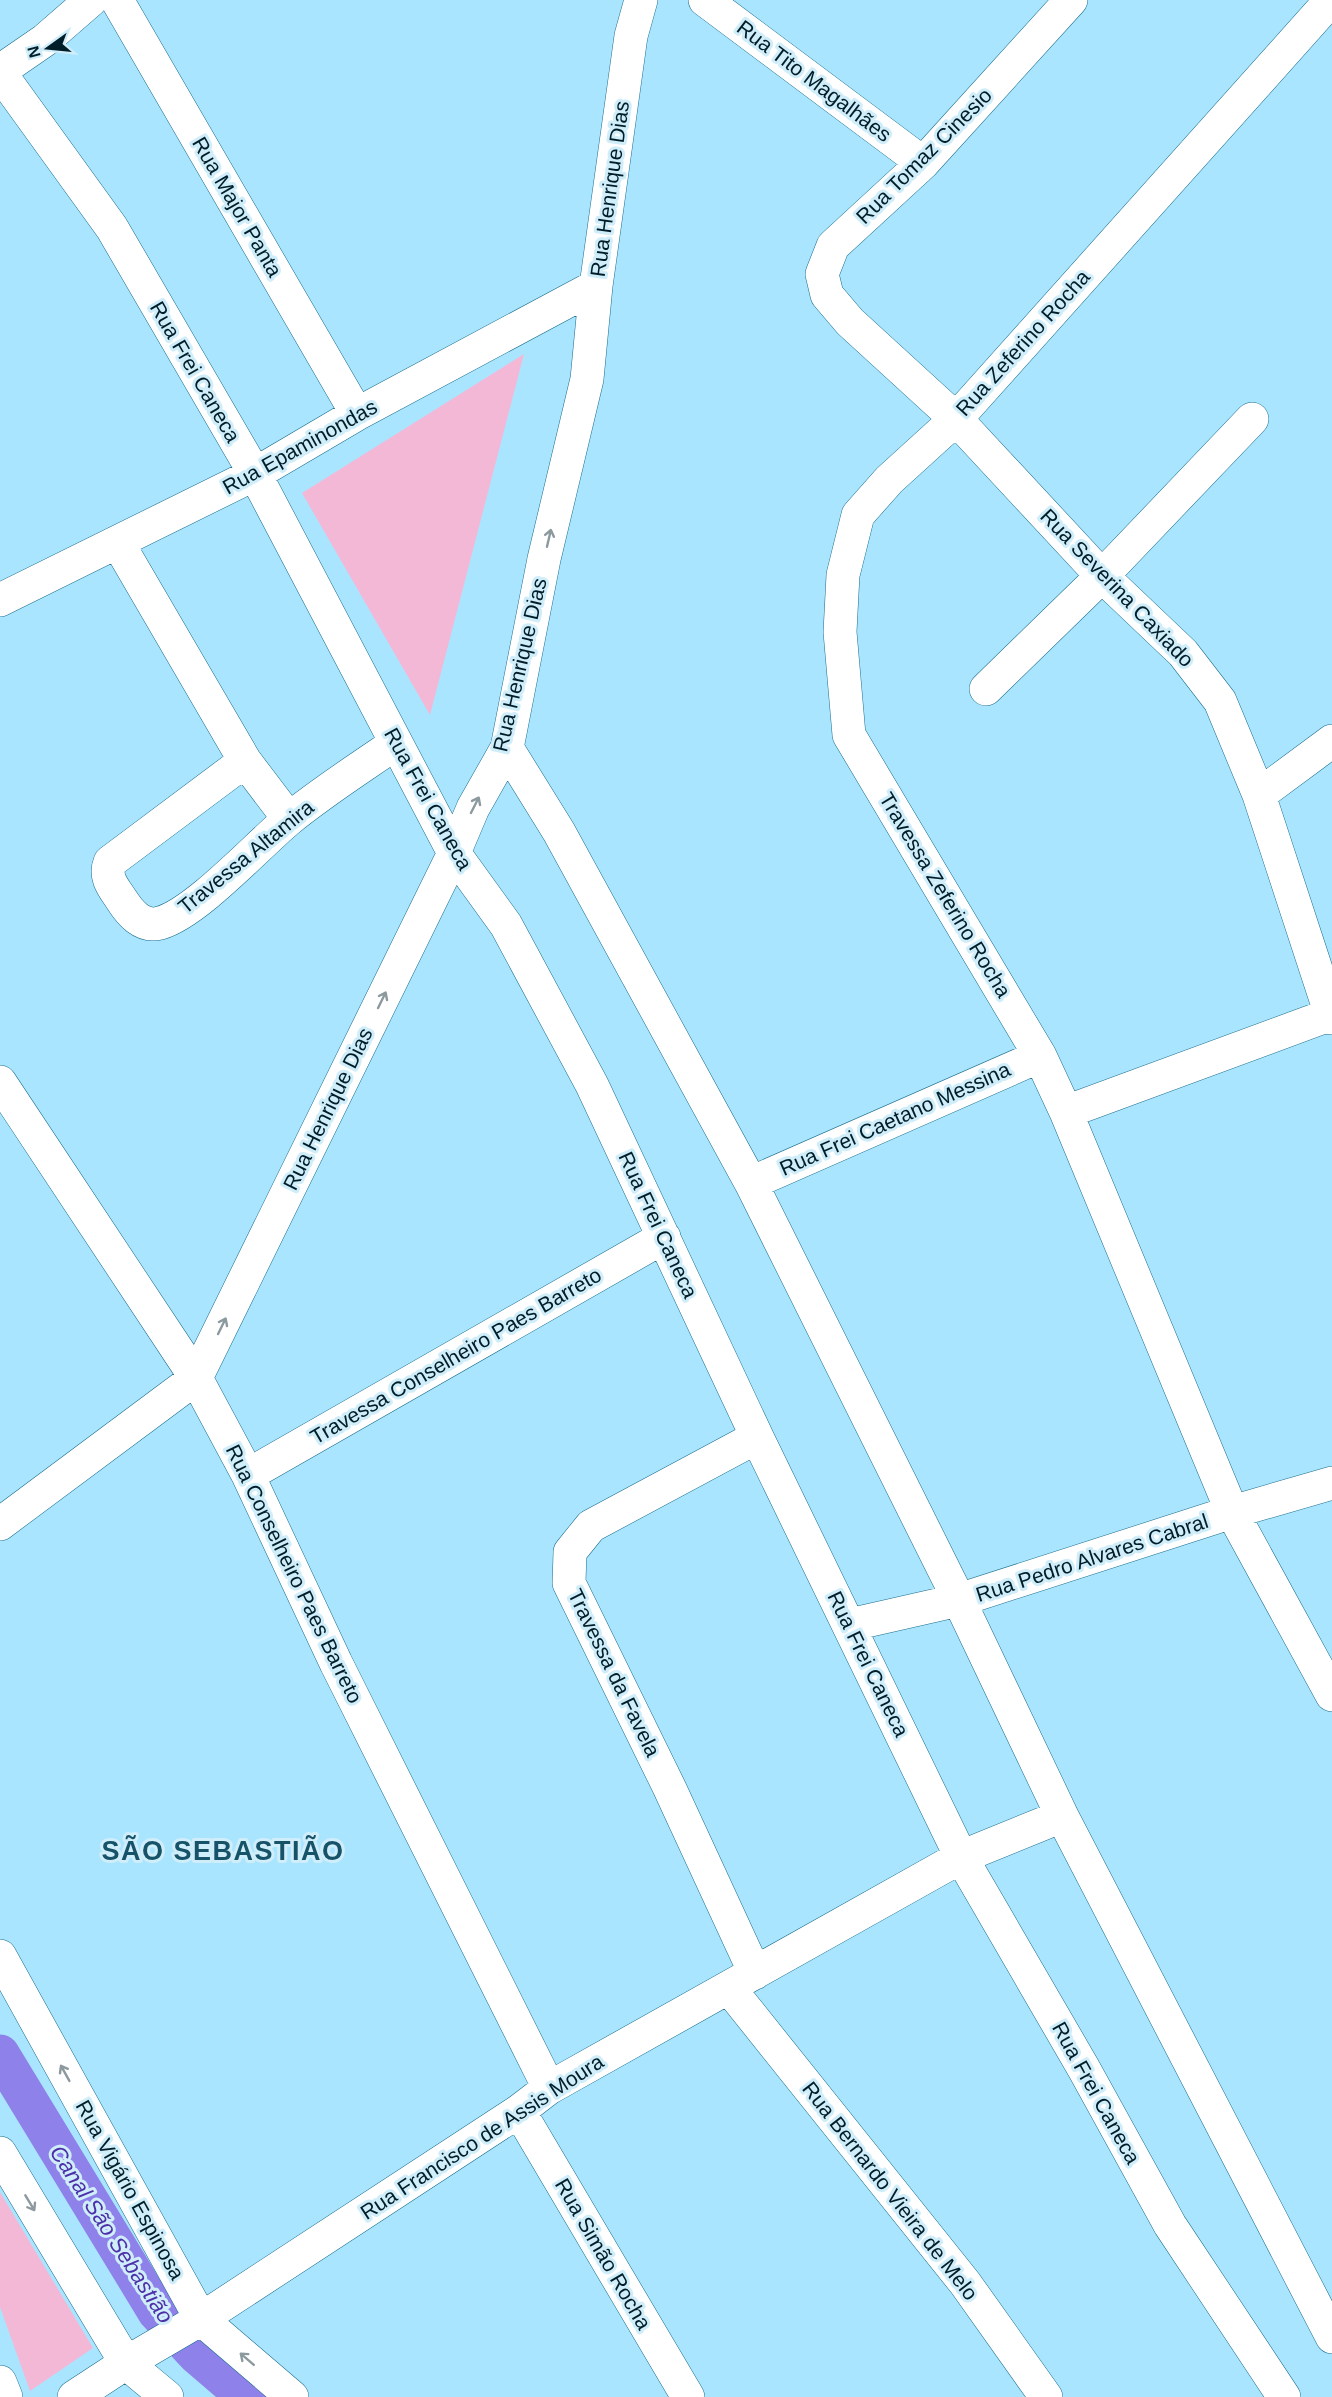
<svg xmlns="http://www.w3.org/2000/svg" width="1332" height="2397" font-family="Arial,sans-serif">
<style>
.green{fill:#f4b8d7}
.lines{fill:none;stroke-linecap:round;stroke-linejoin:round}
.canal{stroke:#8e81ea;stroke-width:39}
.minor-casing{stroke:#1b6e8b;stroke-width:34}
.major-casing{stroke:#1b6e8b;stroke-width:34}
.minor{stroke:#fff;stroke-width:33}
.major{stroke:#fff;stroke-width:33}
.oneway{stroke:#8c9a9f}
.labels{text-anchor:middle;stroke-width:6;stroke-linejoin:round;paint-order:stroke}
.street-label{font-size:21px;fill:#001e29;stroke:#d0edfa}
.water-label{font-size:22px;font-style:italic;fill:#4d30a9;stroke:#d0edfa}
.district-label{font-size:27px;font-weight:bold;letter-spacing:1.5px;fill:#165369;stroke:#d0edfa}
</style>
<rect width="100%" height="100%" fill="#a9e5ff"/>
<path class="green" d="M524,354l-94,361 -128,-222z
M0,2192l93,156 -63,43 -30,-84z"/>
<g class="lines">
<path class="canal" d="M0,2054l157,258 40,43 49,42"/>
<g class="minor-casing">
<path id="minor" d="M117,0l240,414
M705,0l218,163
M1071,0l-148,163 -90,83 -11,28 5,21 23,27 106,97 146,157 81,77 37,48 39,94 73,223
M1331,0l-375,419 -67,61 -31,35 -15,60 -3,57 9,103 191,321 26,56 166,400 100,183
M0,73l112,155 143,246 199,379 52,72 86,160 165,352 204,420 123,212 86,156 114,172
M118,543l127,218 44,58
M0,600l255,-126 102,-60 239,-128
M986,689l116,-113 150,-157
M507,748l52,84 192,351 208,417 103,216 270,521
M245,761l-135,101c-6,15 3,25 11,37 9,14 21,29 39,24 36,-10 97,-77 128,-103 34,-28 72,-52 108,-77
M1259,795l73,-54
M0,1082l196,296 52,97 88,188 213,425
M1066,1112l266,-98
M751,1183l289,-127
M248,1475l416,-238
M0,1524l196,-146 258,-525 19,-45 34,-60 37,-189 43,-180 9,-93 35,-250 10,-36
M849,1625l110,-25 273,-88 100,-29
M0,1956l201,363 91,78
M755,1973l-85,-184 -101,-206 1,-31 21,-26 166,-89
M729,1988l236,295 81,114
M519,2111l169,286
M0,2153l126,210 41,34
M0,2382l6,15
M74,2397l52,-34 75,-44 318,-208 30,-23 412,-231 101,-41"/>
</g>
<g class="major-casing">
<path id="major" d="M0,71l45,-31 46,-40"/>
</g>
<use href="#minor" class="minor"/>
<use href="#major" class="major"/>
</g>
<defs><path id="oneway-shaft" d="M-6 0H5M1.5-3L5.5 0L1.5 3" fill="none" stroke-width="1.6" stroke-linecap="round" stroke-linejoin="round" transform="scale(1.5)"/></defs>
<g class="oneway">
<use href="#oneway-shaft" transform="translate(549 538) rotate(-77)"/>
<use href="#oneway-shaft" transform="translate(475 805) rotate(-63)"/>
<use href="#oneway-shaft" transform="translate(382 1000) rotate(-64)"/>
<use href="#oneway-shaft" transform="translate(222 1326) rotate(-64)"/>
<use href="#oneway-shaft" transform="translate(65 2073) rotate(-119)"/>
<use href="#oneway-shaft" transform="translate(30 2203) rotate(59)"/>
<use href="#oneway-shaft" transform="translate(247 2359) rotate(-139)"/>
</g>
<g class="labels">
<g class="street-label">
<text transform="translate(814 81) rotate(37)" y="7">Rua Tito Magalhães</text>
<text transform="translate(924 156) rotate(-45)" y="7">Rua Tomaz Cinesio</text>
<text transform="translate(610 189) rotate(-82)" y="7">Rua Henrique Dias</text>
<text transform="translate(237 207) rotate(60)" y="7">Rua Major Panta</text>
<text transform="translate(1023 343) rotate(-48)" y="7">Rua Zeferino Rocha</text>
<text transform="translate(195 372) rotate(60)" y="7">Rua Frei Caneca</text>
<text transform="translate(300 447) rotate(-29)" y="7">Rua Epaminondas</text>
<text transform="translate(1117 588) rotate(46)" y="7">Rua Severina Caxiado</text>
<text transform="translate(520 665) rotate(-77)" y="7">Rua Henrique Dias</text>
<text transform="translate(428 799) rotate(61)" y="7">Rua Frei Caneca</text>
<text transform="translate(246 857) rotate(-39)" y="7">Travessa Altamira</text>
<text transform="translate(945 895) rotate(59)" y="7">Travessa Zeferino Rocha</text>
<text transform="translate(328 1109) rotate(-64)" y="7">Rua Henrique Dias</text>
<text transform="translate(895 1119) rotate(-24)" y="7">Rua Frei Caetano Messina</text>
<text transform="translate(658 1225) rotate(65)" y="7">Rua Frei Caneca</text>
<text transform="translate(456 1356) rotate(-30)" y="7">Travessa Conselheiro Paes Barreto</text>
<text transform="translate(1092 1558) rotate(-18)" y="7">Rua Pedro Alvares Cabral</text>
<text transform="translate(294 1574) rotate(64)" y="7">Rua Conselheiro Paes Barreto</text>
<text transform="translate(868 1664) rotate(64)" y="7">Rua Frei Caneca</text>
<text transform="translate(614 1673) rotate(64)" y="7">Travessa da Favela</text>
<text transform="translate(1096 2093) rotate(61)" y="7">Rua Frei Caneca</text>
<text transform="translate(482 2137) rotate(-33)" y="7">Rua Francisco de Assis Moura</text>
<text transform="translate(130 2190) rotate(61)" y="7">Rua Vigário Espinosa</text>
<text transform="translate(890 2191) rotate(52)" y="7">Rua Bernardo Vieira de Melo</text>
<text transform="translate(603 2254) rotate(60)" y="7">Rua Simão Rocha</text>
</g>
<g class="water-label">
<text transform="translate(112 2234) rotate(57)" y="8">Canal São Sebastião</text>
</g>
<g class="district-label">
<text x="223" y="1860">SÃO SEBASTIÃO</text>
</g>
</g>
<g transform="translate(48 48) rotate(255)" stroke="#d0edfa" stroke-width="4.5" paint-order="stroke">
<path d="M0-4.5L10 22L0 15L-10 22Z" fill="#001e29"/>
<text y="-9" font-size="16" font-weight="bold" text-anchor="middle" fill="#001e29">N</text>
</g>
</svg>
